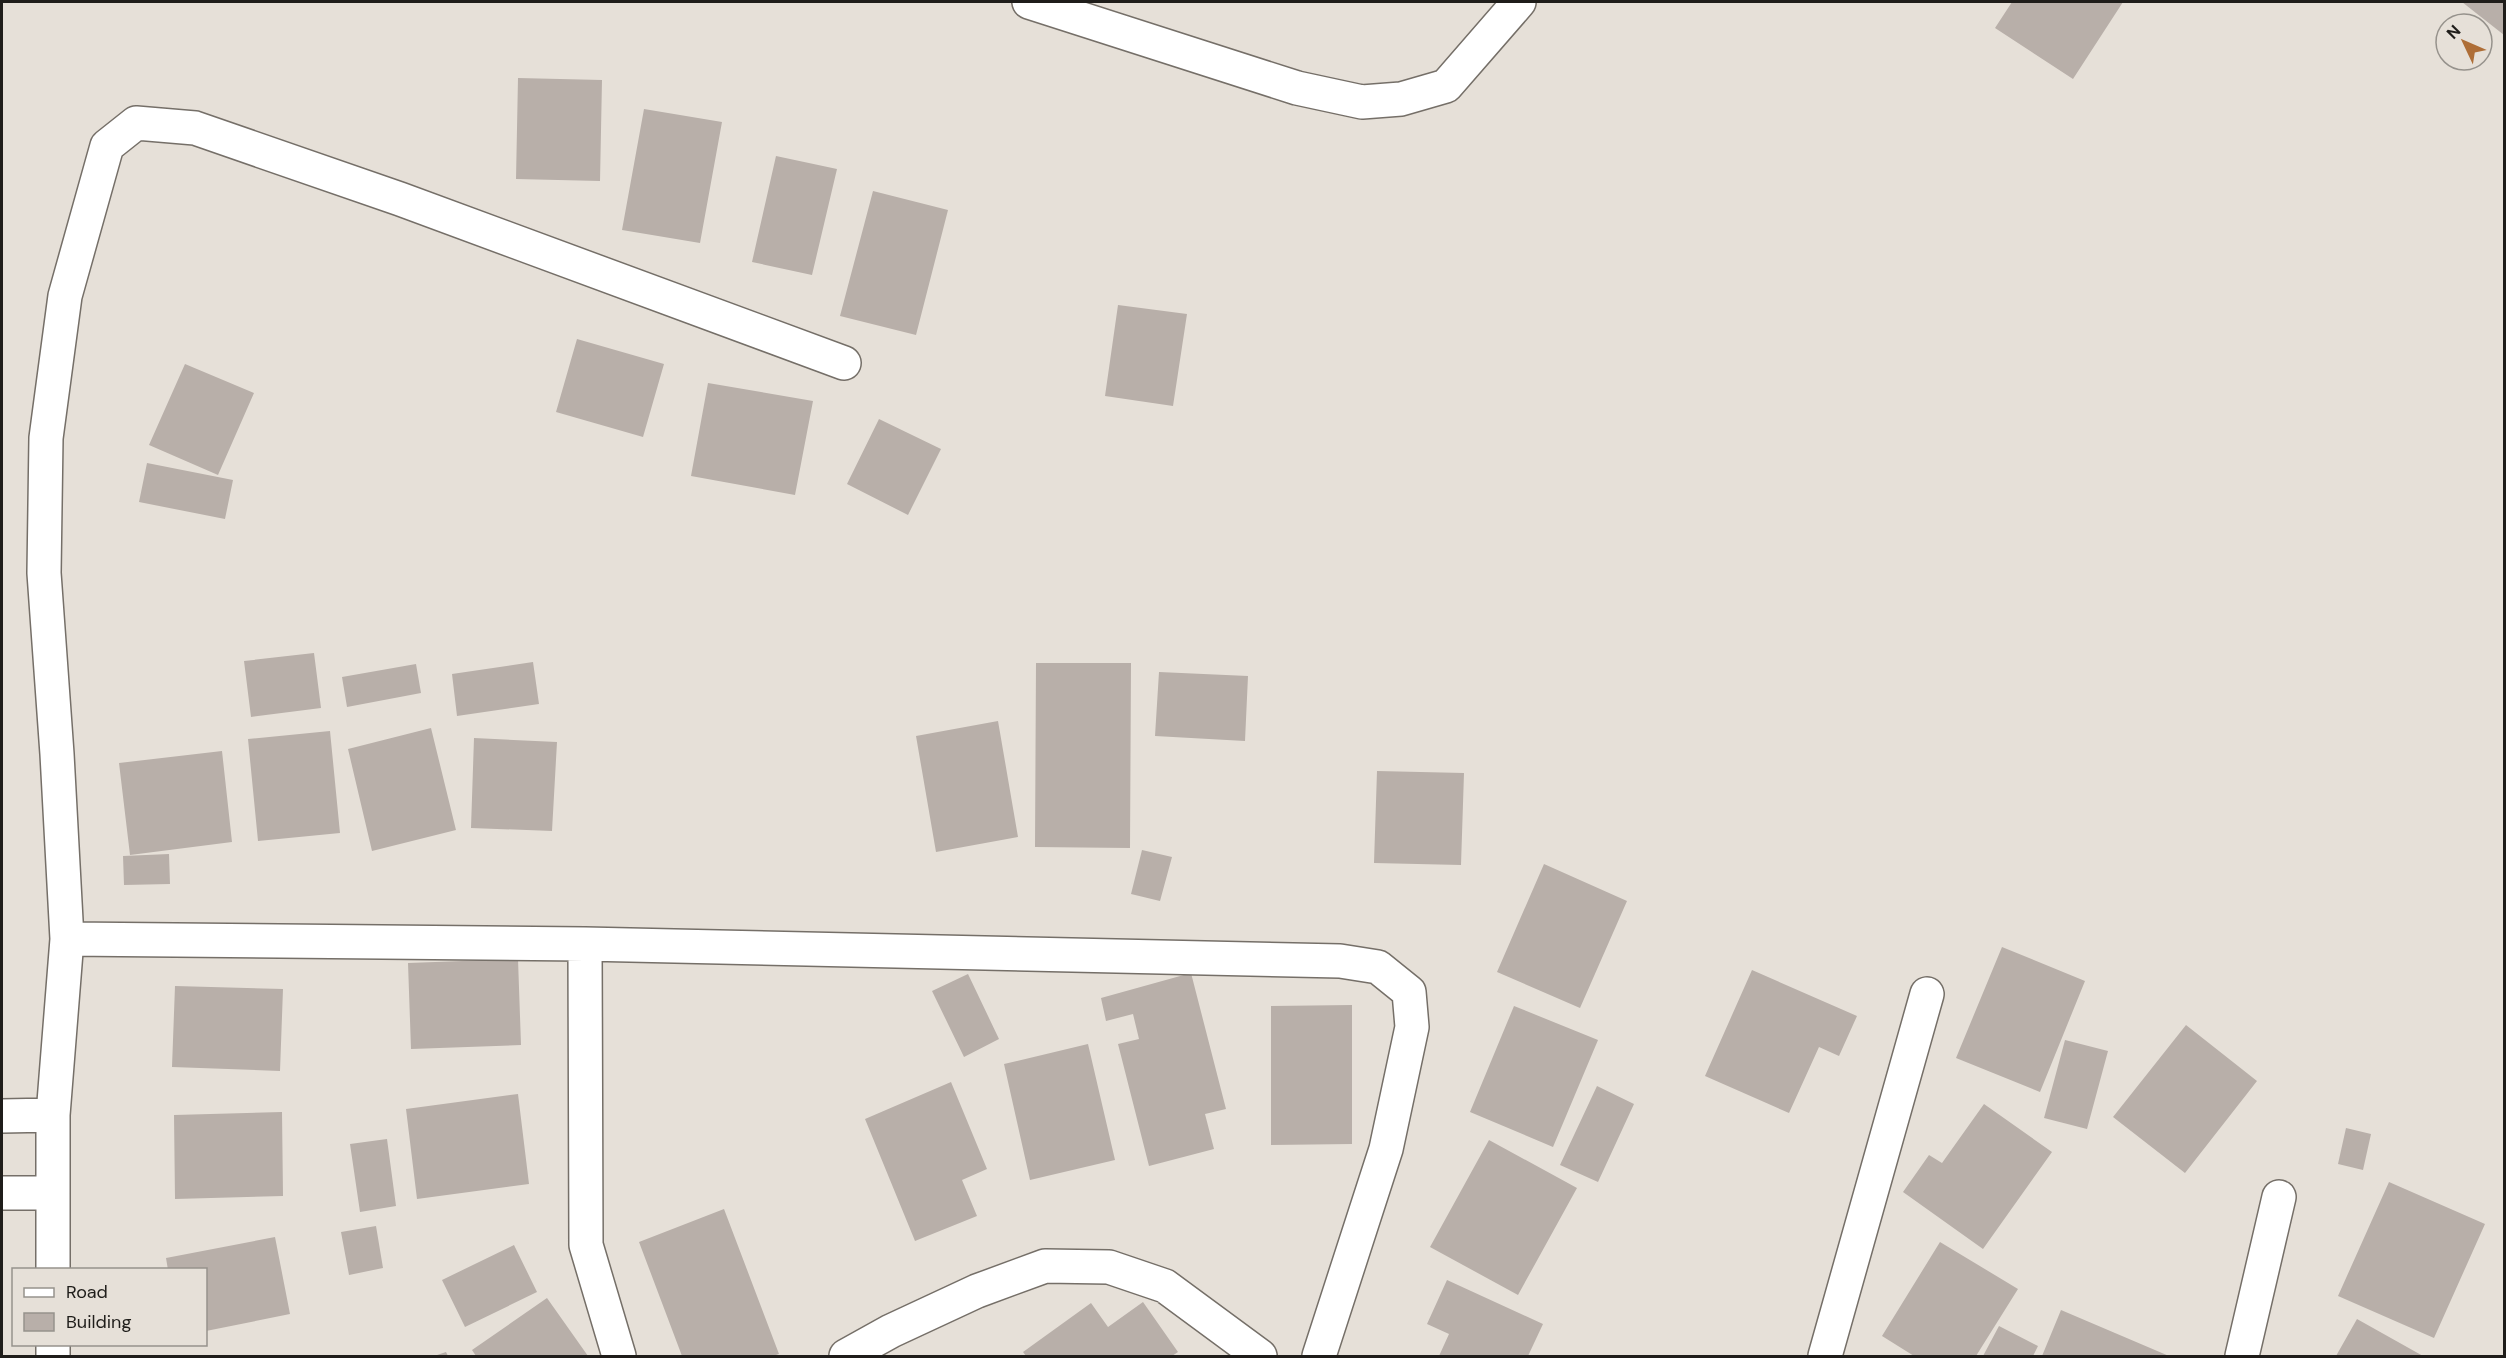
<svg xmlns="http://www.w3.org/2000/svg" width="2506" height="1358" font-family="'DM Sans',sans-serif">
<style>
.building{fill:#b8afa9}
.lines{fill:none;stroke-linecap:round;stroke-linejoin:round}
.street-casing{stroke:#756f68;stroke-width:36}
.street{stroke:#fff;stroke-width:33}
</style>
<rect width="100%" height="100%" fill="#e6e0d8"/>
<path class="building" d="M2012,2h111l-50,77 -78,-51z
M2462,2h42v33z
M518,78l84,2 -2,101 -84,-2z
M644,109l78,13 -22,121 -78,-13z
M776,156l61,13 -25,106 -60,-13z
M873,191l75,19 -32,125 -76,-19z
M1118,305l69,9 -14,92 -68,-10z
M577,339l87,25 -21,73 -87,-25z
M185,364l69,29 -36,82 -69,-30z
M708,383l105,18 -18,94 -104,-19z
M879,419l62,30 -33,66 -61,-31z
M147,463l86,17 -8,39 -86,-17z
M314,653l7,55 -70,9 -7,-56z
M533,662l6,42 -82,12 -5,-42z
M1036,663h95l-1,185 -95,-1z
M416,664l5,29 -74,14 -5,-30z
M1159,672l89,4 -3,65 -90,-5z
M998,721l20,116 -82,15 -20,-116z
M431,728l25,102 -84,21 -24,-102z
M330,731l10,102 -82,8 -10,-102z
M474,738l83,4 -5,89 -81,-3z
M222,751l10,91 -102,13 -11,-92z
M1377,771l87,2 -3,92 -87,-2z
M1142,850l30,7 -12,44 -29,-7z
M169,854l1,30 -46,1 -1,-29z
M1544,864l83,37 -47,107 -83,-36z
M2002,947l83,34 -45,111 -84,-34z
M518,959l3,86 -110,4 -3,-86z
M1752,970l105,46 -18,40 -20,-9 -30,66 -84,-37z
M1191,973l35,136 -21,5 9,35 -65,17 -31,-122 21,-5 -6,-25 -27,7 -5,-23z
M968,974l31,65 -35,18 -32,-66z
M175,986l108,3 -3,82 -108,-4z
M1352,1005v139l-81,1v-139z
M1514,1006l84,34 -45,107 -83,-35z
M2186,1025l71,56 -72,92 -72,-56z
M2065,1040l43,11 -21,78 -43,-11z
M1088,1044l27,116 -85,20 -26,-116z
M951,1082l36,87 -25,11 15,36 -62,25 -50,-122z
M1597,1086l37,18 -36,78 -38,-17z
M518,1094l11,90 -112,15 -11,-90z
M1984,1104l68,48 -69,97 -80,-57 26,-37 13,8z
M282,1112l1,84 -108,3 -1,-84z
M2346,1128l25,6 -8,36 -25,-6z
M387,1139l9,67 -36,6 -10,-68z
M1489,1140l88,48 -59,107 -88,-48z
M2389,1182l96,42 -51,114 -96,-42z
M724,1209l55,145 -6,2h-91l-43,-114z
M376,1226l7,42 -34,7 -8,-43z
M275,1237l15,77 -84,17v-61h-38l-2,-12z
M1940,1242l78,47 -42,67h-62l-32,-20z
M514,1245l23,47 -72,35 -23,-47z
M1447,1280l96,44 -15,32h-89l10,-22 -22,-10z
M547,1298l41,58h-112l-4,-6z
M1143,1302l35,50 -6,4h-146l-3,-4 68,-49 17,24z
M2061,1310l108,46h-127z
M2357,1319l66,37h-87z
M1999,1326l39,20 -5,10h-50z
M446,1352l2,4h-14z"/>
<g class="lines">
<g class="street-casing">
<path id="street" d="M1029,2l268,86 65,14 39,-3 45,-13 73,-84
M67,939l-10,-185 -13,-181 2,-135 19,-142 42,-150 29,-23 59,5 205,71 444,164
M2,1116l51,-1
M2,1193h51
M53,1270v-155l14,-176 518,5
M53,1356v-12
M619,1356l-33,-111 -1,-301 755,17 38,6 31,25 3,35 -26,122 -67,207
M846,1356l45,-25 86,-40 68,-25 64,1 56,19 95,70
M1825,1356l102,-362
M2242,1356l37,-159"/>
</g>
<use href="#street" class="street"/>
</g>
<rect width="2506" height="1358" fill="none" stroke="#1f1d1a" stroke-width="6"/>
<rect x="12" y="1268" width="195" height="78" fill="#e6e0d8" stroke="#96928c" stroke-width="1.5"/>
<rect x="24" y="1288" width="30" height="9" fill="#ffffff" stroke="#96928c" stroke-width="1.5"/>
<text x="66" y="1298" font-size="18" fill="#1f1d1a">Road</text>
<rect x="24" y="1313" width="30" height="18" fill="#b8afa9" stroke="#96928c" stroke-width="1.5"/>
<text x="66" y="1328" font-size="18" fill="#1f1d1a">Building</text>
<g transform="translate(2464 42) rotate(314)"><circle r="28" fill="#e6e0d8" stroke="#96928c" stroke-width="1.5"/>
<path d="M0-4.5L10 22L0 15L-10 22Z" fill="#ae6e37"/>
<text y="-9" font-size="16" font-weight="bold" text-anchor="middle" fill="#1f1d1a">N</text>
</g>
</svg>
